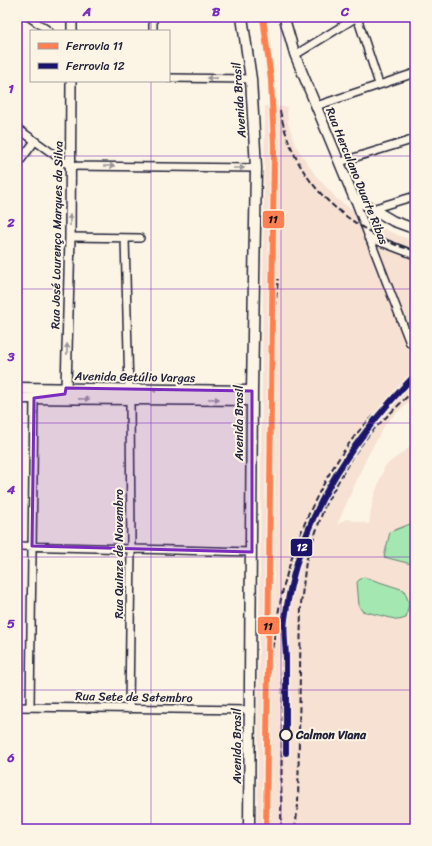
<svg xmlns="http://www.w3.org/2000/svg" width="432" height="846" font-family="Sriracha,sans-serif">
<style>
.built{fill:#f7e1d3}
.green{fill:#a5e7b0;stroke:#648476}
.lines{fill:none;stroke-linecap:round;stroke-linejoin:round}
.minor-casing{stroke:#22223b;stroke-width:10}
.tertiary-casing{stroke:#22223b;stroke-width:12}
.secondary-casing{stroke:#22223b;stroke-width:13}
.minor{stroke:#fcf5e5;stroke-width:7}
.tertiary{stroke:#fcf5e5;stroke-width:9}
.secondary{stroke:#fcf5e5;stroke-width:10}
.rail{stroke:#22223b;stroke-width:2;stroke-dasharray:6 3;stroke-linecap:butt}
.rail-1-casing{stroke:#fcf5e5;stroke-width:9}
.rail-2-casing{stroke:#fcf5e5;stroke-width:9}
.rail-1{stroke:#ff7f50;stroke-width:6}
.rail-2{stroke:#1c146b;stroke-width:6}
.oneway{fill:#9a9698}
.marked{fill:#7b2cbf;fill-opacity:0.2;stroke:#7b2cbf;stroke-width:3;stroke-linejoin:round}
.grid{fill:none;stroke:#7b2cbf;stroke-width:1;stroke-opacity:0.55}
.stop-dot{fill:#fcf5e5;stroke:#22223b;stroke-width:2}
.labels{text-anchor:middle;stroke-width:4;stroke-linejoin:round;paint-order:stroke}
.street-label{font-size:12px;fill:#22223b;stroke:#fcf5e5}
.stop-label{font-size:12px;font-weight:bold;fill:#22223b;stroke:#fcf5e5;text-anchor:start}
.line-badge{stroke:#fcf5e5;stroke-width:1.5}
.badge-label{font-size:11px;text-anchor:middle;font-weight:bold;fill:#fff}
.pale-badge-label{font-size:11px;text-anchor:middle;font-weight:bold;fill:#111}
.neatline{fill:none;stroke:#7b2cbf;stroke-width:1.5}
.grid-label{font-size:13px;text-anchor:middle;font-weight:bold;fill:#7b2cbf}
</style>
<rect width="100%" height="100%" fill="#fcf5e5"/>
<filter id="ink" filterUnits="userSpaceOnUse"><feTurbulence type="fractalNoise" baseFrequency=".025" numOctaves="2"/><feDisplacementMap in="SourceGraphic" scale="8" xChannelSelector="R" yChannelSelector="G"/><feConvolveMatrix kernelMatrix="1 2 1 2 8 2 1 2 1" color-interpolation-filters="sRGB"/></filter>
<g filter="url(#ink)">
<path class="built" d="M265,106l22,1 1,16 8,23 20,30 22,24 41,27 36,15v154l-29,27 -19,34 -30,68 9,-6 23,5 4,-25 12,-33 30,-23v386h-158z"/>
<path class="green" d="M415,522v43l-31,-8 6,-25z
M364,577l40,13 5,13 -3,15 -7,2 -37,-9 -3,-5 -2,-24 4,-4z"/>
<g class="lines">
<g class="minor-casing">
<path id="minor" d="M29,17l20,14
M153,17v14
M357,17l22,67
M295,55l62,-38
M169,78l82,1
M316,106l99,-33
M17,128l53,38 186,2
M340,162l75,-23
M17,165l18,-24
M354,198l56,145
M372,209l43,-13
M70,237l70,1
M368,237l47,18
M125,238l4,152
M17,546l235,6
M17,707l233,3
M30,707l4,-309
M129,709l2,-161 -1,-149"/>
</g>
<g class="tertiary-casing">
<path id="tertiary" d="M284,17l11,38 59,143 39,23 22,8
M72,31v-14
M66,388l4,-151 1,-156"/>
</g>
<g class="secondary-casing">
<path id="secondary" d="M242,17l9,62 5,89 -4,223 -3,438
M17,388l235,3
M17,398l235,2"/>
</g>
<use href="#minor" class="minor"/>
<use href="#tertiary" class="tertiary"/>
<use href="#secondary" class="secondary"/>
<path class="rail" d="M280,111c11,52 37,88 82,116 16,10 34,20 53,23
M271,361l7,-82
M271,657c5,-30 9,-61 18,-90 14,-46 36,-92 65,-130 12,-15 27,-28 41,-42
M281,829l2,-216
M295,829l3,-24 3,-201 5,-43 19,-56 27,-48 19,-25 44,-43"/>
<g class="rail-1-casing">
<path id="rail-1" d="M263,17l8,63 3,65 -8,684"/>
</g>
<g class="rail-2-casing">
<path id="rail-2" d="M286,753c0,-31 0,-63 0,-94 0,-13 -3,-27 -1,-40 13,-99 62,-174 130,-244"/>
</g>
<use href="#rail-1" class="rail-1"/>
<use href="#rail-2" class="rail-2"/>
</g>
<defs><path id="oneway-solid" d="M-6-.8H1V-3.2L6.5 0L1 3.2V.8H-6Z"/></defs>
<g class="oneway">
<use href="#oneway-solid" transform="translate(212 78) rotate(-179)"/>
<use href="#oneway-solid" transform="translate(109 166)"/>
<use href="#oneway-solid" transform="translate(239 168)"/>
<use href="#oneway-solid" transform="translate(70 220) rotate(-90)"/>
<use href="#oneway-solid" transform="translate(67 349) rotate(-89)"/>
<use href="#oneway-solid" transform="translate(157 390) rotate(-180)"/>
<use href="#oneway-solid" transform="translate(84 399) rotate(1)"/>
<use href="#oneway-solid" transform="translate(214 399)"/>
</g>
</g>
<path class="marked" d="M66,388l186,3v161l-220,-6 2,-148 31,-4z"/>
<path class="grid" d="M151,17v14M281,17v812M151,81v748M17,156h398M17,289h398M17,423h398M17,557h398M17,690h398"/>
<circle class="stop-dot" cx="286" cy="735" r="6"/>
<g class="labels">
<g class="street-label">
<text transform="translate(239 100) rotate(-94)" y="4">Avenida Brasil</text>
<text transform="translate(357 176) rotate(68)" y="4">Rua Herculano Duarte Ribas</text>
<text transform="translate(57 235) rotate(-89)" y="4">Rua José Lourenço Marques da Silva</text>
<text transform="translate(135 377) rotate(1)" y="4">Avenida Getúlio Vargas</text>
<text transform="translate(239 423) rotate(-90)" y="4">Avenida Brasil</text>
<text transform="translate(119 554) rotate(-90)" y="4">Rua Quinze de Novembro</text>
<text transform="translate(134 697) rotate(1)" y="4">Rua Sete de Setembro</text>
<text transform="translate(237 746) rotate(-90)" y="4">Avenida Brasil</text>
</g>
<g class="stop-label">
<text x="296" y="739">Calmon Viana</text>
</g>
</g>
<g class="line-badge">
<rect x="262" y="210" width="23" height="19" rx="4" fill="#ff7f50"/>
<rect x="290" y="538" width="23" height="19" rx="4" fill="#1c146b"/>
<rect x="257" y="616" width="23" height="19" rx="4" fill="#ff7f50"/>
</g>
<g class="badge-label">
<text x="302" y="551">12</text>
</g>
<g class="pale-badge-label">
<text x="273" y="223">11</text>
<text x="268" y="630">11</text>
</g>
<rect width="432" height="846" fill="none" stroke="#fcf5e5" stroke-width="44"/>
<rect x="30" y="30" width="140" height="52" fill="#fcf5e5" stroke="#a5a1a1"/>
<rect x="38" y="43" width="20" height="6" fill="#ff7f50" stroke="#a5a1a1"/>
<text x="66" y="50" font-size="12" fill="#22223b">Ferrovia 11</text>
<rect x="38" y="63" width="20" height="6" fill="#1c146b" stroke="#a5a1a1"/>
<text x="66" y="70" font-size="12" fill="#22223b">Ferrovia 12</text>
<rect x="22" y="22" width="388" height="802" class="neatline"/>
<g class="grid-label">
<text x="87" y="16">A</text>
<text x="216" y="16">B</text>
<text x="345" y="16">C</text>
<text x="11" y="93">1</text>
<text x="11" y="227">2</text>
<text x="11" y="361">3</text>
<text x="11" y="494">4</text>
<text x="11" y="628">5</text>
<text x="11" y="762">6</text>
</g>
</svg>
